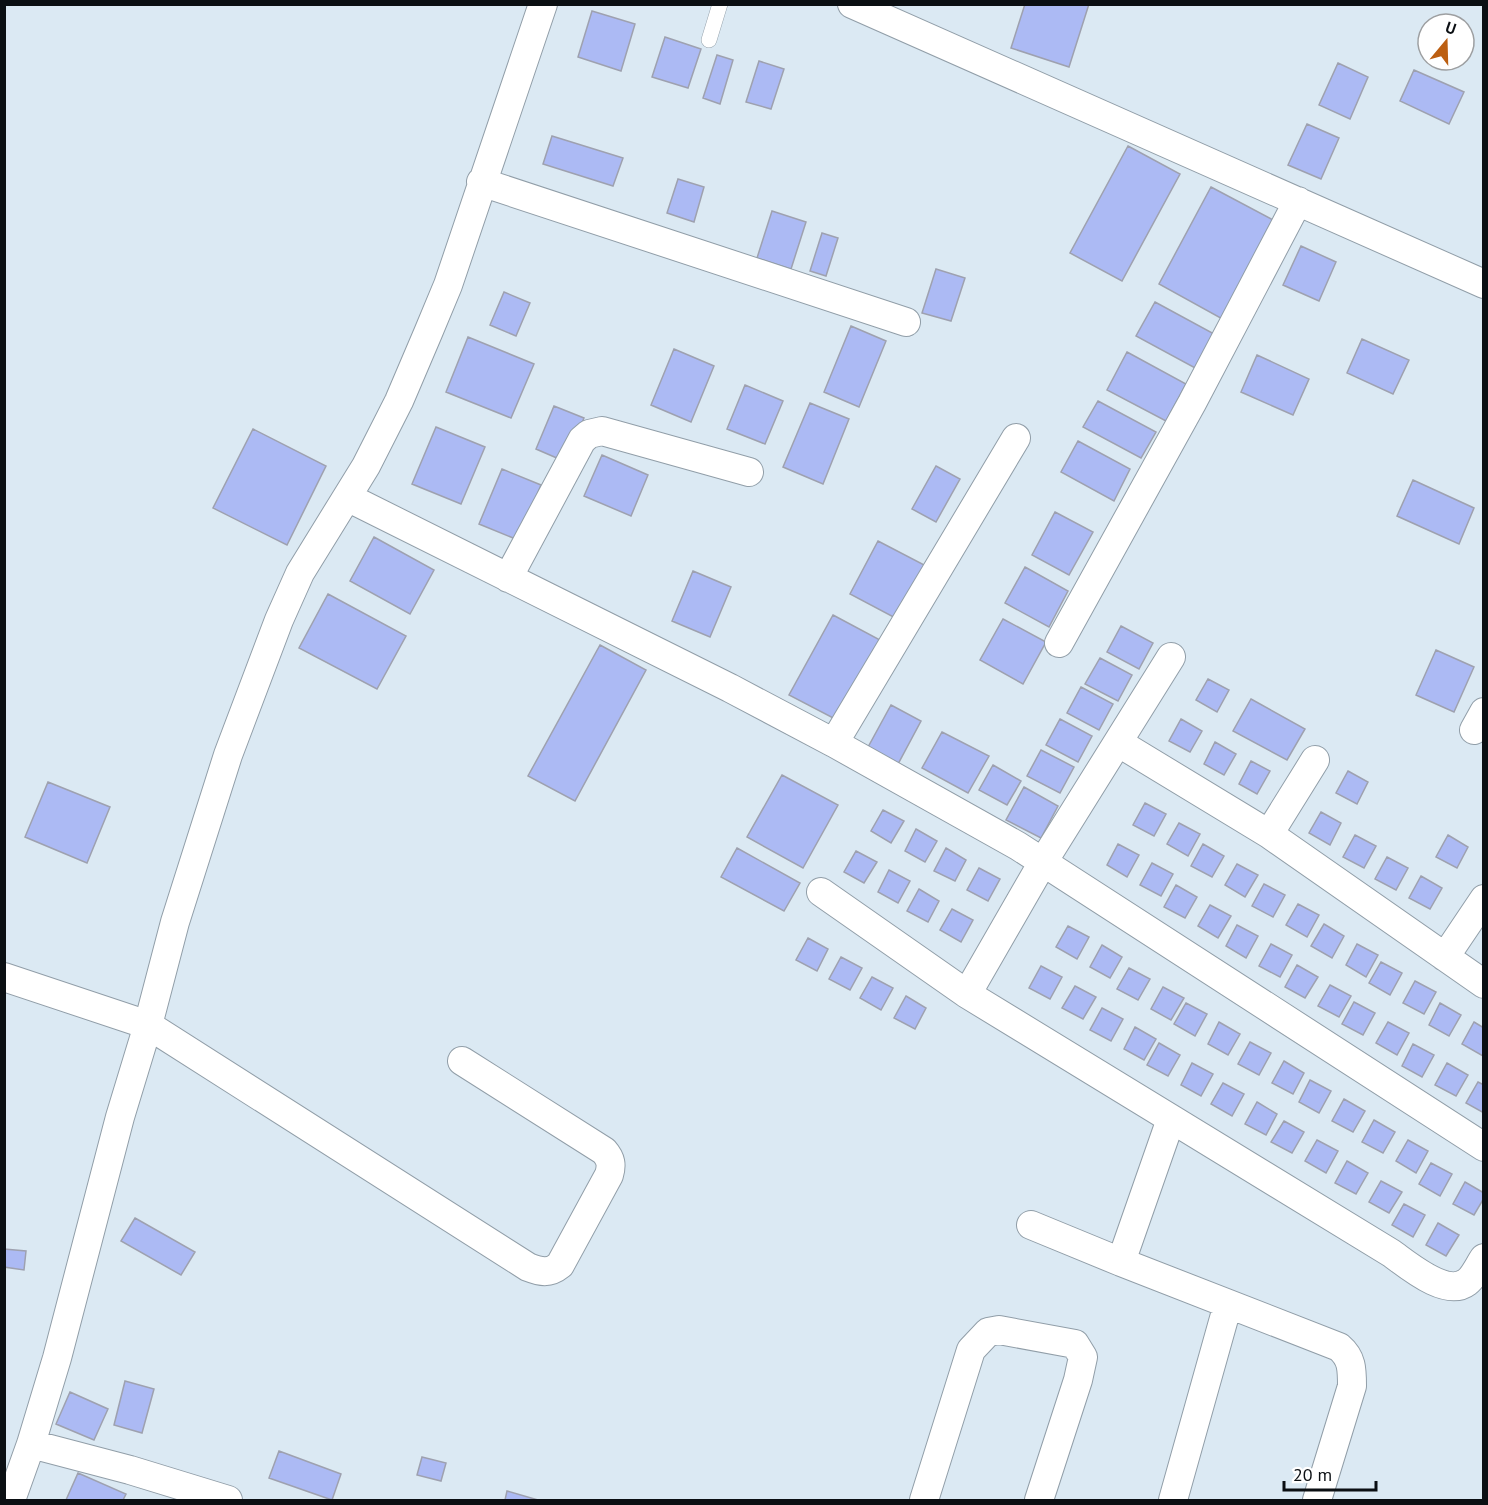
<svg xmlns="http://www.w3.org/2000/svg" width="1488" height="1505" font-family="'PT Sans',sans-serif">
<style>
.building{fill:#acbaf4;stroke:#9ea1af;stroke-width:1.5}
.lines{fill:none;stroke-linecap:round;stroke-linejoin:round}
.lane-casing{stroke:#919ea8;stroke-width:16}
.street-casing{stroke:#919ea8;stroke-width:30}
.lane{stroke:#fff;stroke-width:15}
.street{stroke:#fff;stroke-width:28}
</style>
<rect width="100%" height="100%" fill="#dbe9f3"/>
<path class="building" d="M1025,4h64l-20,63 -58,-19z
M592,11l43,13 -14,47 -43,-14z
M665,37l36,12 -13,39 -36,-11z
M717,55l16,5 -13,44 -17,-6z
M759,61l25,8 -13,40 -25,-7z
M1338,63l30,14 -18,42 -31,-14z
M1414,70l50,22 -15,32 -49,-23z
M1307,124l32,14 -18,41 -33,-14z
M552,136l71,22 -10,28 -70,-22z
M1128,146l52,28 -58,107 -52,-28z
M678,179l26,8 -10,35 -27,-9z
M1211,187l68,36 -53,98 -67,-37z
M772,211l34,11 -15,47 -34,-11z
M822,233l16,5 -12,38 -16,-5z
M1301,246l35,16 -17,39 -36,-16z
M936,269l29,9 -14,43 -29,-8z
M504,292l26,11 -14,33 -26,-11z
M1155,302l61,33 -19,34 -61,-33z
M851,326l35,15 -27,66 -35,-15z
M468,337l66,27 -23,54 -65,-26z
M1362,339l47,21 -16,34 -46,-21z
M674,349l40,17 -23,56 -40,-17z
M1127,352l59,32 -20,37 -59,-31z
M1257,355l52,24 -16,36 -52,-23z
M745,385l38,16 -18,43 -38,-15z
M1098,401l58,31 -15,26 -58,-31z
M810,403l39,16 -26,65 -40,-17z
M554,406l30,12 -18,44 -30,-13z
M436,427l49,20 -24,57 -49,-20z
M253,429l73,37 -39,79 -74,-37z
M1078,441l52,28 -16,32 -53,-29z
M602,455l46,20 -17,41 -47,-20z
M936,466l24,13 -24,43 -24,-13z
M502,469l39,16 -23,55 -39,-16z
M1413,480l61,28 -15,36 -62,-28z
M1055,512l38,20 -24,43 -37,-20z
M374,537l60,33 -24,44 -60,-33z
M878,541l52,27 -29,53 -51,-27z
M1025,567l43,24 -19,36 -44,-24z
M693,571l38,16 -21,50 -38,-16z
M328,594l78,42 -29,53 -78,-41z
M833,615l47,25 -43,80 -48,-25z
M1003,619l43,23 -23,42 -43,-24z
M1121,626l32,17 -14,26 -32,-17z
M600,645l46,25 -71,131 -47,-25z
M1436,650l38,17 -20,45 -38,-17z
M1100,658l32,17 -14,26 -33,-17z
M1208,679l21,11 -12,22 -21,-12z
M1081,687l32,17 -14,26 -32,-17z
M1251,699l54,30 -18,31 -54,-29z
M891,705l30,16 -24,45 -30,-17z
M1060,719l32,17 -14,26 -32,-17z
M1181,719l21,12 -12,21 -21,-11z
M942,732l47,24 -21,37 -46,-25z
M1215,742l21,12 -12,21 -20,-11z
M1041,750l33,17 -14,26 -33,-17z
M1251,761l19,10 -13,23 -18,-10z
M993,765l28,16 -14,24 -28,-15z
M1348,771l20,11 -11,22 -21,-11z
M782,775l56,30 -35,63 -56,-31z
M48,782l62,25 -23,56 -62,-26z
M1024,787l34,19 -17,32 -35,-18z
M1145,803l21,11 -12,22 -21,-11z
M883,810l21,11 -13,22 -20,-12z
M1321,812l20,11 -11,22 -21,-12z
M1179,823l21,11 -12,22 -21,-12z
M916,829l21,12 -12,21 -20,-11z
M1355,835l21,11 -12,22 -21,-11z
M1448,835l20,12 -11,21 -21,-11z
M1118,844l21,11 -12,22 -20,-12z
M1203,844l21,12 -12,21 -21,-11z
M737,848l63,35 -16,28 -63,-34z
M946,848l20,12 -11,21 -21,-10z
M856,851l21,11 -13,21 -20,-11z
M1387,857l21,11 -12,22 -21,-11z
M1152,863l21,11 -12,22 -21,-11z
M1237,864l21,11 -13,22 -20,-12z
M979,868l21,11 -12,22 -21,-11z
M889,870l21,11 -12,22 -20,-11z
M1421,876l21,12 -12,21 -21,-11z
M1264,884l21,11 -12,22 -21,-11z
M1176,885l21,12 -12,21 -21,-11z
M919,889l20,12 -11,21 -21,-11z
M1298,904l21,11 -12,22 -21,-12z
M1210,905l21,11 -13,22 -20,-12z
M952,909l21,11 -12,22 -21,-12z
M1324,924l20,12 -12,22 -21,-12z
M1237,925l21,11 -12,22 -20,-12z
M1068,926l21,11 -12,22 -21,-12z
M808,938l20,11 -11,22 -21,-11z
M1271,944l21,11 -12,22 -21,-11z
M1357,944l21,11 -12,22 -20,-12z
M1102,945l20,12 -12,21 -20,-11z
M841,957l21,11 -12,22 -21,-11z
M1381,962l21,11 -12,22 -21,-12z
M1297,965l21,12 -13,21 -20,-11z
M1041,966l21,11 -12,22 -21,-11z
M1129,968l21,11 -12,21 -21,-11z
M872,977l21,11 -12,22 -21,-12z
M1415,981l21,11 -12,22 -21,-11z
M1330,985l21,11 -12,21 -21,-11z
M1075,986l21,11 -13,22 -21,-11z
M1163,987l21,11 -13,22 -20,-11z
M906,996l20,12 -11,21 -21,-11z
M1354,1002l21,11 -12,22 -21,-11z
M1186,1003l21,11 -12,22 -21,-12z
M1440,1003l21,12 -12,21 -20,-11z
M1102,1008l21,11 -12,22 -21,-11z
M1219,1022l21,12 -12,21 -20,-11z
M1388,1022l21,11 -12,22 -21,-12z
M1474,1022l10,6 -1,28 -21,-12z
M1135,1027l21,12 -12,21 -20,-11z
M1250,1042l21,11 -12,22 -21,-11z
M1159,1043l21,12 -12,21 -21,-11z
M1413,1044l21,11 -12,22 -20,-11z
M1284,1061l20,12 -11,21 -21,-11z
M1192,1063l21,11 -12,22 -20,-11z
M1447,1063l21,12 -12,21 -21,-11z
M1310,1080l21,11 -12,22 -20,-11z
M1478,1082l6,3v28l-18,-10z
M1223,1083l21,11 -12,22 -21,-12z
M1344,1099l21,12 -12,21 -21,-11z
M1257,1102l20,12 -11,21 -21,-11z
M1374,1120l21,12 -12,21 -21,-11z
M1284,1121l20,11 -12,21 -21,-11z
M1317,1140l21,11 -12,22 -21,-12z
M1408,1140l20,11 -12,22 -20,-12z
M1347,1161l21,12 -12,21 -21,-11z
M1431,1163l21,11 -12,22 -21,-12z
M1381,1181l21,11 -13,21 -20,-11z
M1465,1182l19,11v5l-10,17 -21,-11z
M1404,1204l21,11 -12,22 -21,-12z
M135,1218l60,34 -14,23 -60,-34z
M1438,1223l21,12 -13,21 -20,-11z
M4,1249l22,2 -2,19 -20,-3z
M125,1381l29,8 -12,44 -28,-8z
M70,1392l38,17 -14,31 -38,-16z
M279,1451l62,23 -9,26 -63,-22z
M422,1457l24,6 -5,18 -24,-6z
M78,1473l48,21 -3,6h-57z
M507,1491l31,9h-33z"/>
<g class="lines">
<g class="lane-casing">
<path id="lane" d="M709,40l11,-36"/>
</g>
<g class="street-casing">
<path id="street" d="M852,4l632,280
M481,182l425,140
M347,497l383,191 104,55 184,103 466,301
M508,578l74,-138 7,-6 13,-3 147,41
M1059,643l133,-240 106,-202
M1474,730l10,-18
M834,743l182,-305
M1119,743l150,91 215,150
M1269,834l46,-74
M821,892l146,102 424,259c17,12 55,45 76,29 7,-5 12,-17 17,-24
M1445,957l39,-58
M4,977l144,48 380,242c13,5 21,7 32,-2l49,-90c3,-10 2,-16 -5,-24l-142,-90
M967,994l76,-132 128,-205
M1171,1119l-50,143 218,85c13,11 13,22 13,39l-35,114
M1031,1225l90,37
M31,1444l99,26 98,30
M11,1500l20,-56 26,-86 63,-241 28,-92 27,-103 53,-167 51,-135 21,-47 66,-107 33,-65 29,-68 20,-48 95,-281
M924,1500l47,-150 17,-18 11,-2 76,14 8,13 -5,23 -39,120
M1173,1500l55,-196"/>
</g>
<use href="#lane" class="lane"/>
<use href="#street" class="street"/>
</g>
<rect width="1488" height="1505" fill="none" stroke="#0b0f13" stroke-width="12"/>
<g transform="translate(1446 42) rotate(19)"><circle r="28" fill="#ffffff" stroke="#9d9fa1" stroke-width="1.5"/>
<path d="M0-4.5L10 22L0 15L-10 22Z" fill="#bc5f12"/>
<text y="-9" font-size="16" font-weight="bold" text-anchor="middle" fill="#0b0f13">U</text>
</g>
<path d="M1284 1481v9h92v-9" fill="none" stroke="#0b0f13" stroke-width="3"/>
<text x="1293" y="1481" font-size="18" fill="#0b0f13" stroke="#ffffff" stroke-width="4.5" paint-order="stroke">20 m</text>
</svg>
